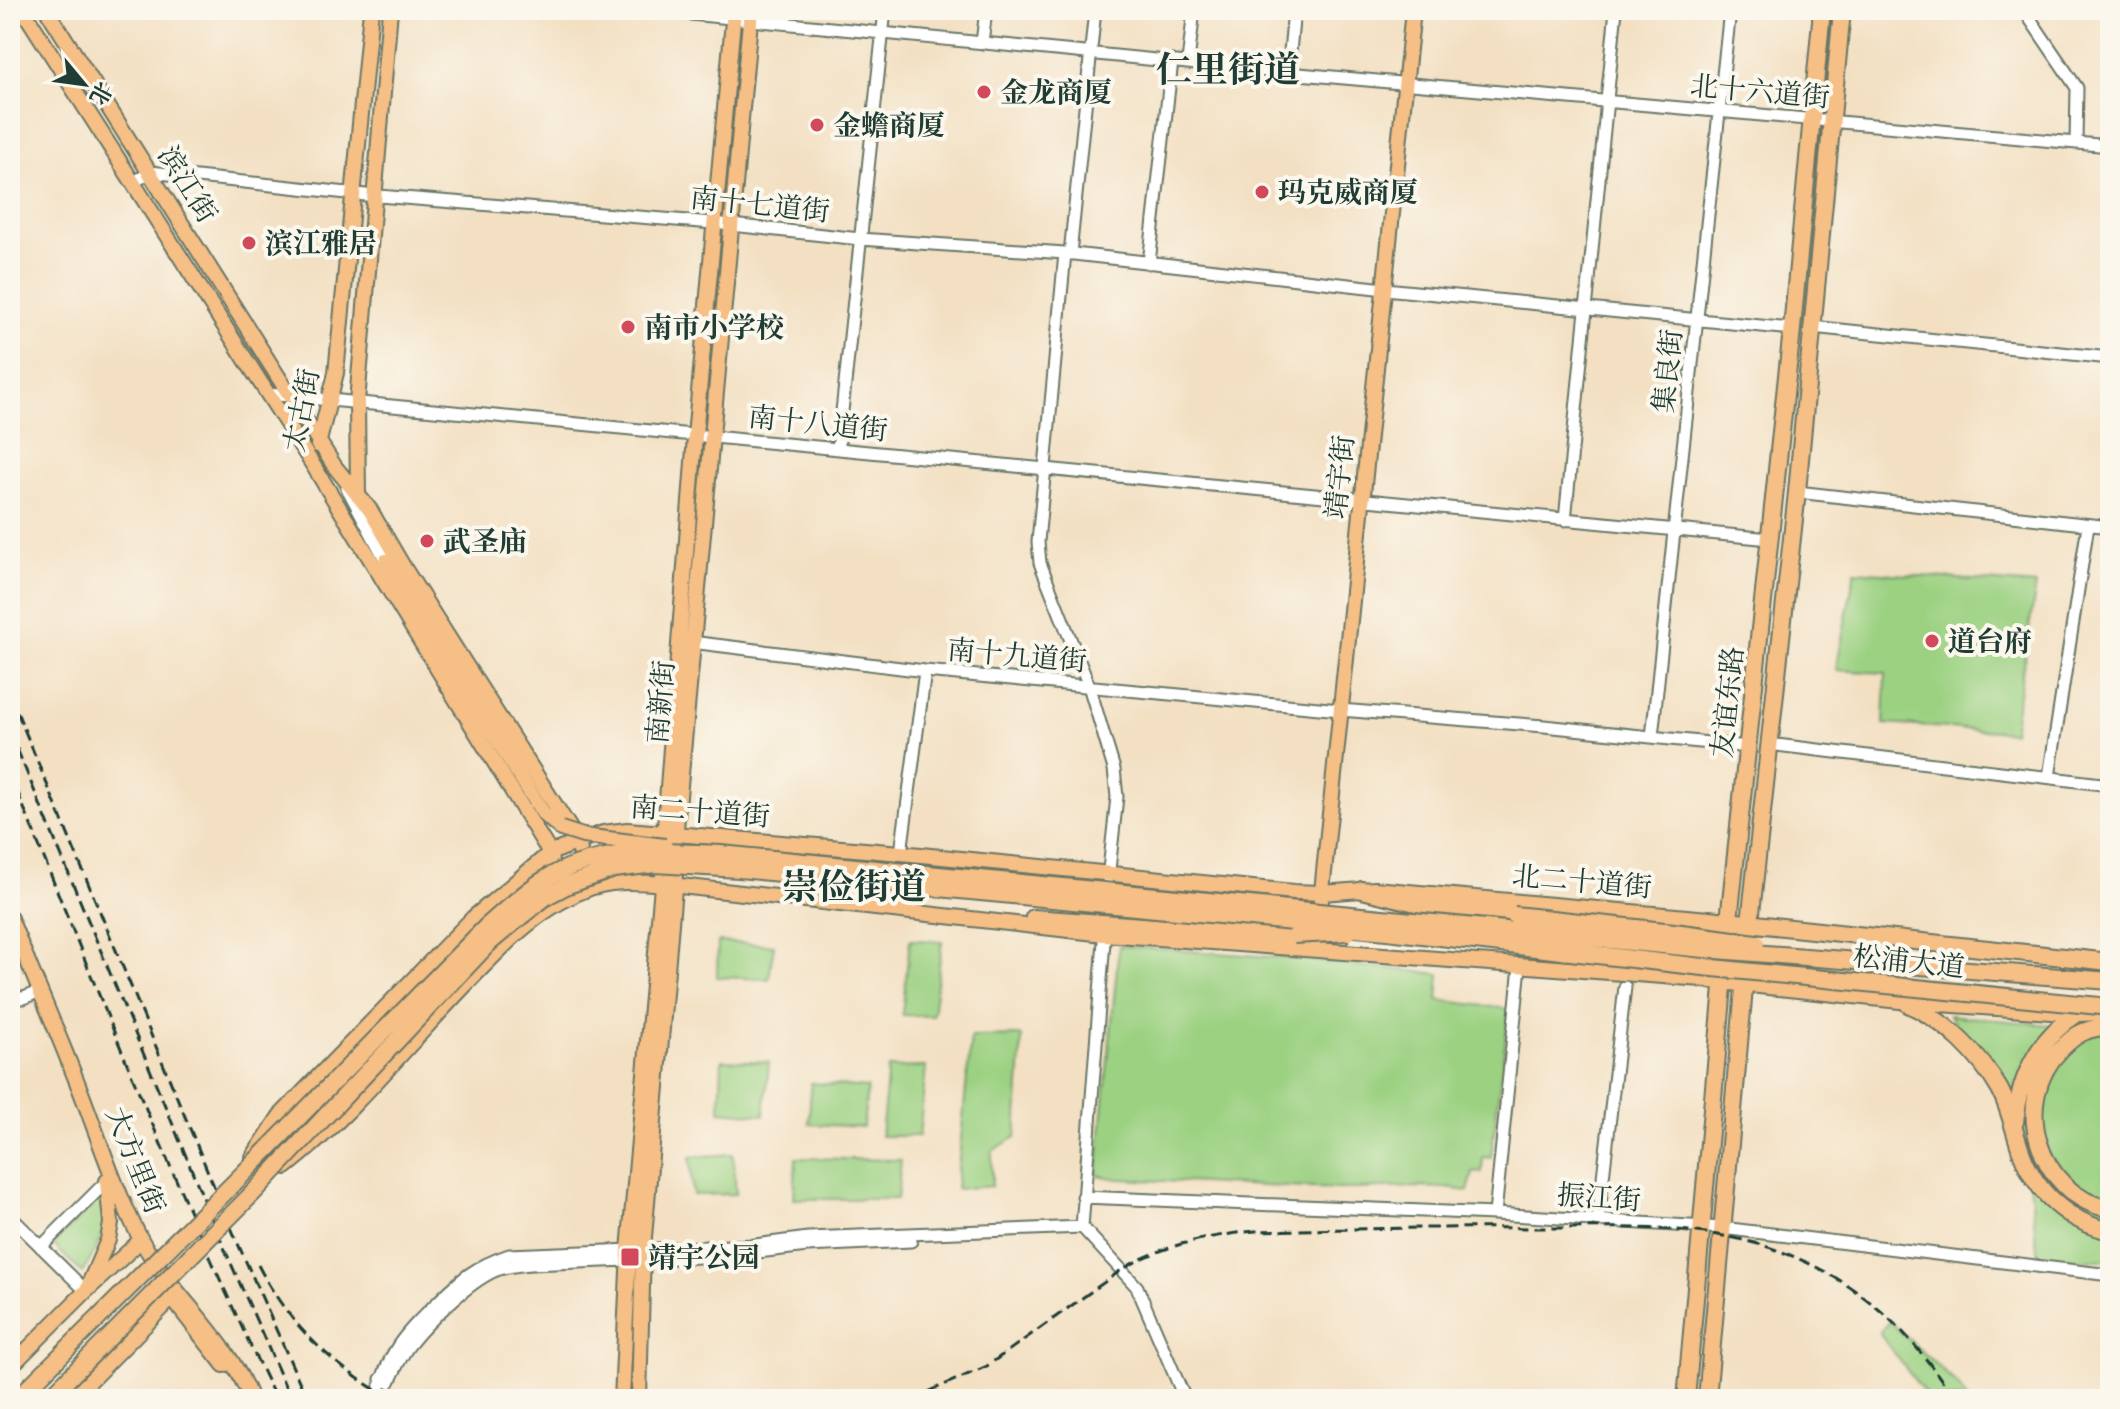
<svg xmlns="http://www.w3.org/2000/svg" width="2120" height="1409" font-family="'IM FELL English','Noto Serif SC',serif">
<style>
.green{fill:#9cd182;stroke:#5e875b;stroke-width:2}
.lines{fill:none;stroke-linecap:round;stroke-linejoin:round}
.minor-casing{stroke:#697666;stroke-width:15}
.major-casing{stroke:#697666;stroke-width:18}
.highway-casing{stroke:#697666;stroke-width:20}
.minor{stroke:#fff;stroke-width:11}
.major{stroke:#f5bf86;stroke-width:14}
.highway{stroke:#f5bf86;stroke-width:16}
.rail{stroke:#1f3d34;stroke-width:3;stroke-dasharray:12 6;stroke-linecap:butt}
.major-bridge-casing{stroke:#697666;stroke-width:18;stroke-linecap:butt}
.highway-bridge-casing{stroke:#697666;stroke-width:20;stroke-linecap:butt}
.major-bridge{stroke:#f5bf86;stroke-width:14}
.highway-bridge{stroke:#f5bf86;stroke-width:16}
.poi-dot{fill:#d1495b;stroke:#fbf7ec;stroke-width:3}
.labels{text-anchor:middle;stroke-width:8;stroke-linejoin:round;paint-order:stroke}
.street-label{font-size:28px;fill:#1f3d34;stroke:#fbf7ec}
.poi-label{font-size:28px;font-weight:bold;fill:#1f3d34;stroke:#fbf7ec;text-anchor:start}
.district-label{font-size:36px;font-weight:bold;fill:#1f3d34;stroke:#fbf7ec}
</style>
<rect width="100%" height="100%" fill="#fbf7ec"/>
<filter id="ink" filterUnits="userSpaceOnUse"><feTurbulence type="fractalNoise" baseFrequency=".0125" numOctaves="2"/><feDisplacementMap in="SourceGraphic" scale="16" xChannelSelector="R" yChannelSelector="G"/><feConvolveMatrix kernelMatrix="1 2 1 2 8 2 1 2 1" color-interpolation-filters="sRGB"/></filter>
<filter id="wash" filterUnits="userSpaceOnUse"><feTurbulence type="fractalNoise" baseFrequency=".006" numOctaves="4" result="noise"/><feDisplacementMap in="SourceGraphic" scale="32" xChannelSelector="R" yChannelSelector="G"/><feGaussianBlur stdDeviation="1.8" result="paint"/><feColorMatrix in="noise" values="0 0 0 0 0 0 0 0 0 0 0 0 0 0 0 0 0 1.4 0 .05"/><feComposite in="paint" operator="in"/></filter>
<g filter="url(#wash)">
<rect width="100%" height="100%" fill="#f3e0c3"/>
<path class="green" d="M1855,571l181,14 -23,147 -129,-8 2,-51 -50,-3z
M910,940l32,1 -9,75 -31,-1z
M718,942l56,3 -5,34 -52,-2z
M1119,946l154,11 167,17 -2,26 71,9 -18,149 -8,-1 -1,15 -9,1 -5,18c-42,-7 -86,-2 -129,-2 -74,-2 -147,-7 -221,-10l-21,-4z
M1949,1015l161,16v229l-72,-2 -14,-131z
M1022,1036l-6,101 -24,14v35l-36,3 15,-152z
M722,1060l47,2 -5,53 -44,-4z
M926,1067l-7,69h-38l7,-68z
M811,1083l56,5 -4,39 -54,-3z
M733,1154l3,40 -43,1 -3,-38z
M796,1158l105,2 -4,39h-103z
M100,1198c12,25 -4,54 -18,75l-29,-29z
M1889,1321l68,63 10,15h-38l-50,-66z"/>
</g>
<g filter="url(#ink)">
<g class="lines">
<g class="minor-casing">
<path id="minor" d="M650,10l638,63 822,73
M2024,10l53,78 -1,55
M982,43l4,-33
M1188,62l6,-52
M1288,73l6,-63
M133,183l17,-11 216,23 347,28 147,16 205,14 320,36 407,40
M1065,253l-27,289 2,21 49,123 25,83 3,28 -9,82
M1070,254l25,-244
M1149,263l23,-202
M1812,327l298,31
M268,394l1502,145
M838,449l47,-439
M347,488l39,73
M1797,492l313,35
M1565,520l51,-510
M691,642l234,29 415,39 204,16 204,21
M1652,737l78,-727
M1768,744l342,41
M2049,777l39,-252
M901,853l24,-182
M1105,928l-23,299 55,60 48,112
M10,997l14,1 9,-4
M1083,1197l412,17 227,14 388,47
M1495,1214l25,-248
M10,1216l76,75
M1598,1221l27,-234
M41,1247l66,-66
M381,1379l8,3c6,-12 12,-27 21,-38 18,-23 58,-61 84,-73 12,-5 24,-6 37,-7l194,-8 82,-10 104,-5
M377,1399c9,-44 27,-65 59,-95 25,-25 38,-37 73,-49l246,-10 53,-7 274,-11"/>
</g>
<g class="major-casing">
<path id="major" d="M23,10l290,455 237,388 1,10
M47,10l288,457 35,43 34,58 174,273 6,31
M318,445l18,-72 35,-363
M358,496l-1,-94 33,-392
M386,561l157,252 18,16
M664,839l31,-403 39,-426
M675,840l76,-830
M1321,901l92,-891
M1033,917l261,19
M10,918c23,57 47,113 69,169 19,49 35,100 59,147 31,60 88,101 113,165
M253,1157l27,-41 31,-32 162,-166 77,-65 53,-20 24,-3 37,3 237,20 393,39 28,1 53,-4 334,30
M286,1167c62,-49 113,-112 167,-169 39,-41 79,-87 132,-108 25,-11 52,-8 78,-6l441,50 599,45
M89,1284l19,-44 3,-17 -4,-42
M178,1306l46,59
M10,1367l76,-76 55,-51
M72,1399l100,-101
M622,1399l7,-149 34,-375
M639,1399l4,-150 32,-372"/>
</g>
<g class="highway-casing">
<path id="highway" d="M1362,890l58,14 94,11
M1709,919l401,43
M1703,979l197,21 178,13 26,-1
M1908,1004c37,16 72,51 92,86 11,21 14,43 22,64 14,39 47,68 88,77
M2110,1026c-8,1 -17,2 -24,5 -10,3 -18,11 -25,18 -52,52 -23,146 49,160
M2015,1122c5,-46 23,-84 63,-109
M1686,1399l43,-479 63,-591 30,-319
M1707,1399l43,-477 47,-430 45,-482"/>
</g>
<use href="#minor" class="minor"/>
<use href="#major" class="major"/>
<use href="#highway" class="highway"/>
<path class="rail" d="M10,695l225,542 72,162
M10,732l212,511 69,156
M10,773c84,210 167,422 266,626
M258,1265c32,62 72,98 132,134
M912,1399l75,-33 133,-95c40,-26 88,-35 135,-40 95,-2 190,-4 286,-3 40,0 81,-1 121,1 130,6 223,60 292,170"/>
<g class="major-bridge-casing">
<path id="major-bridge" d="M561,829l22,7 82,10
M1294,936l55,-3"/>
</g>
<g class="highway-bridge-casing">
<path id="highway-bridge" d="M1514,915l160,17 82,11
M17,1399l223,-222 246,-250c17,-15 34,-31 53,-44 54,-36 120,-32 182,-29l983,95 406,32
M48,1399l206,-207 235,-249 31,-26 27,-21 21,-11 46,-16 41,-5 84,5 648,62 316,36 407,40"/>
</g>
<use href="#major-bridge" class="major-bridge"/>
<use href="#highway-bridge" class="highway-bridge"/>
</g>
</g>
<g class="poi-dot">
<circle cx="984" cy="92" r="8"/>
<circle cx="817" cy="125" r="8"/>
<circle cx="1262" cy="192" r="8"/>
<circle cx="249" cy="243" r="8"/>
<circle cx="628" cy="327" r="8"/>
<circle cx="427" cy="541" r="8"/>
<circle cx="1932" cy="641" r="8"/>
<rect x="620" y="1247" width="20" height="20" rx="4"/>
</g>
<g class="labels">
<g class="street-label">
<text transform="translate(1760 91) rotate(5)" y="10">北十六道街</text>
<text transform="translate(188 184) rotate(58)" y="10">滨江街</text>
<text transform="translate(760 204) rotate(6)" y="10">南十七道街</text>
<text transform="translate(1667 371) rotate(-84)" y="10">集良街</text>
<text transform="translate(301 410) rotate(-79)" y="10">太古街</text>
<text transform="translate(818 423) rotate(6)" y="10">南十八道街</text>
<text transform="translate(1339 477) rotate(-84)" y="10">靖宇街</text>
<text transform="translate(1017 655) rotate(5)" y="10">南十九道街</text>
<text transform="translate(660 702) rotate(-85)" y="10">南新街</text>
<text transform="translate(1727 702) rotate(-84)" y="10">友谊东路</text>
<text transform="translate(700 811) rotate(4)" y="10">南二十道街</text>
<text transform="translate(1582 881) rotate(5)" y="10">北二十道街</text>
<text transform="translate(1909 961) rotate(6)" y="10">松浦大道</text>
<text transform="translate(136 1160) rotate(68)" y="10">大方里街</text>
<text transform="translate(1599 1197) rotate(4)" y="10">振江街</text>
</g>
<g class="poi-label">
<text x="1000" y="102">金龙商厦</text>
<text x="833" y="135">金蟾商厦</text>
<text x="1278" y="202">玛克威商厦</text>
<text x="265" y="253">滨江雅居</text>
<text x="644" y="337">南市小学校</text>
<text x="443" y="551">武圣庙</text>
<text x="1948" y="651">道台府</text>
<text x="648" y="1267">靖宇公园</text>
</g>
<g class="district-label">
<text x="1228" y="82">仁里街道</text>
<text x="854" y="899">崇俭街道</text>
</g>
</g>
<rect width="2120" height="1409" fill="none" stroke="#fbf7ec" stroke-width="40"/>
<g transform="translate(84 84) rotate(119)" stroke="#fbf7ec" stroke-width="6" paint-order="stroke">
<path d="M0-6L14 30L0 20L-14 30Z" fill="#1f3d34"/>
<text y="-12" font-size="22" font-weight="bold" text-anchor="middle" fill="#1f3d34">北</text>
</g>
</svg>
